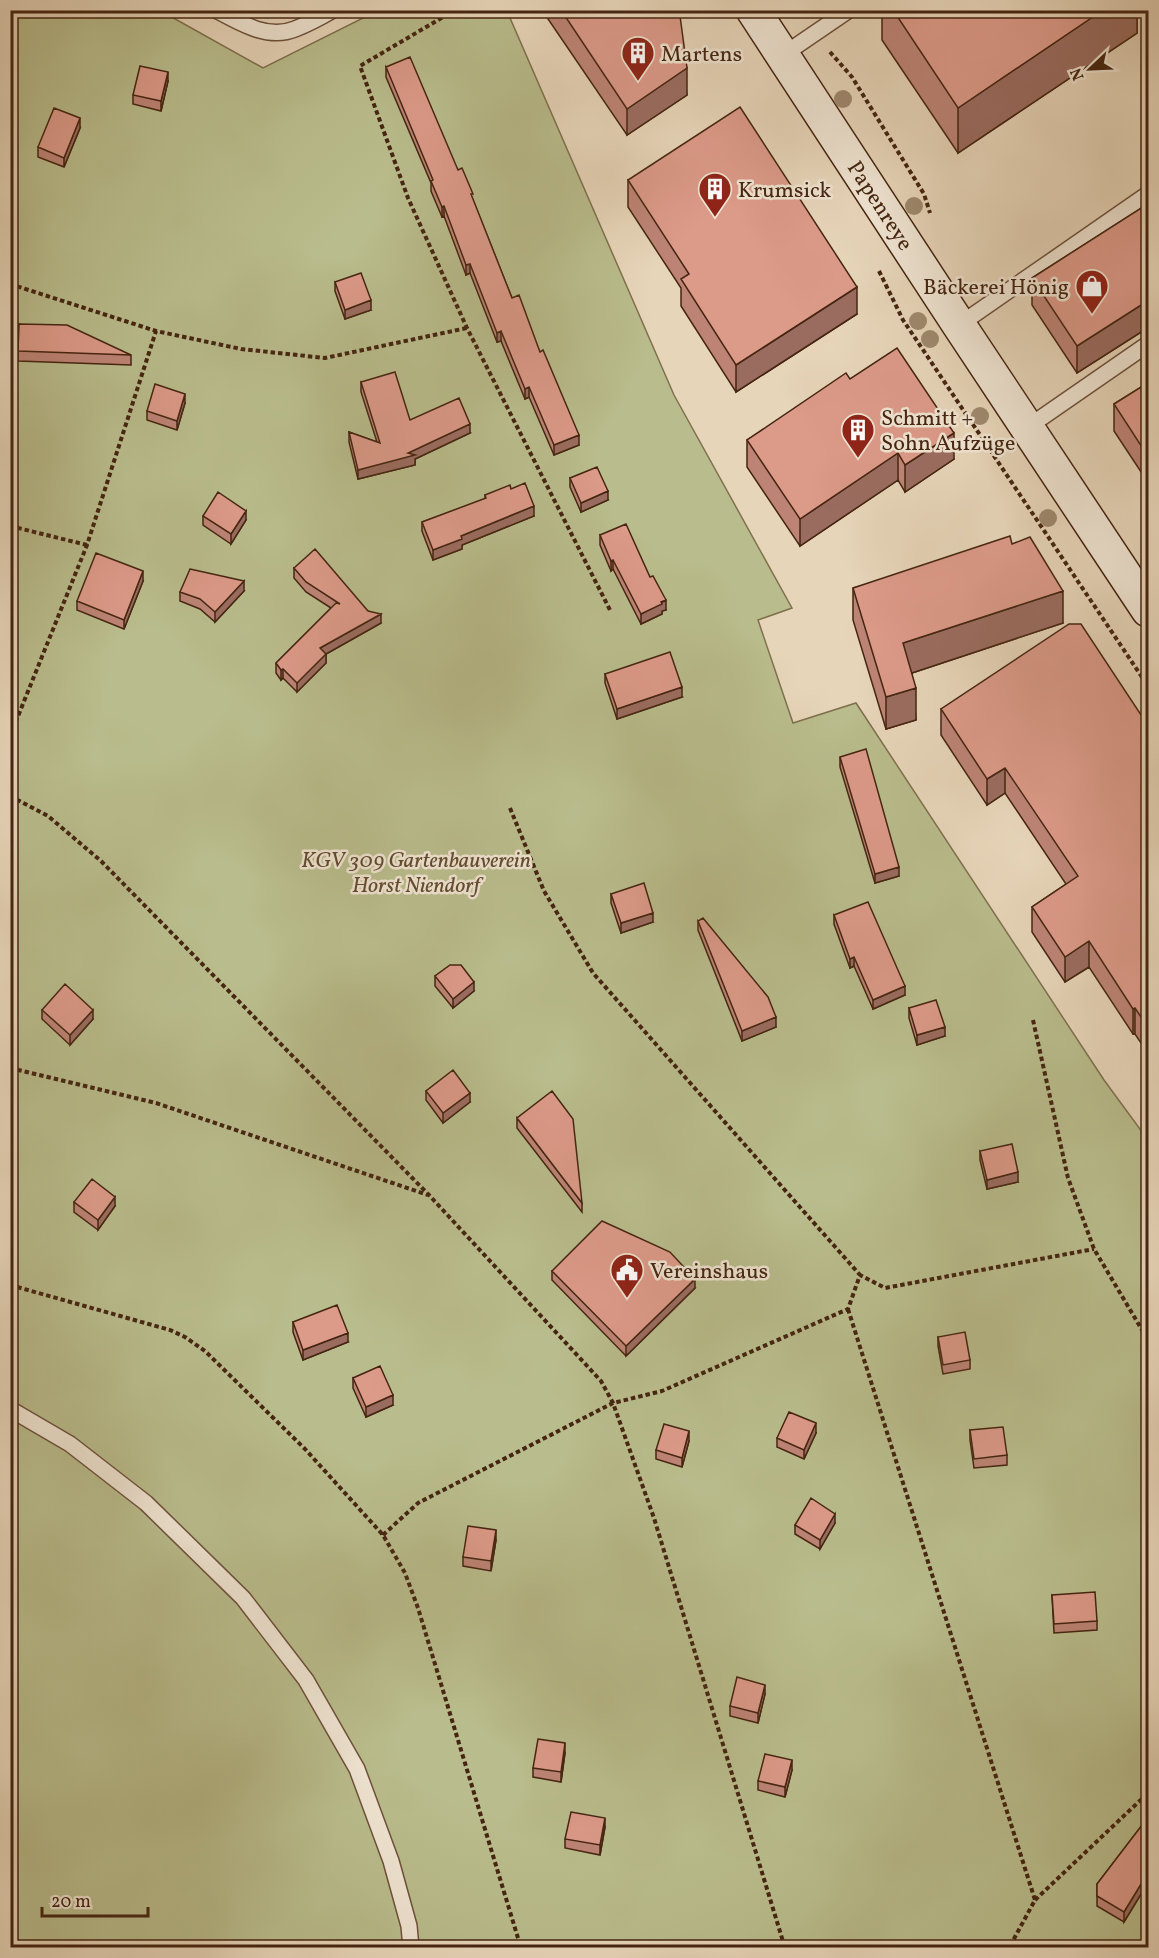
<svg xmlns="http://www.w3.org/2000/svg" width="1159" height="1958" font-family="Vollkorn,serif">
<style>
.green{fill:#b9bc8c;stroke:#7f704e;stroke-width:1.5}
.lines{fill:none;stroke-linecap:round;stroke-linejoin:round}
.service-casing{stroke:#6e513b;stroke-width:18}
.secondary-casing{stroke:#452511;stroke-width:36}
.path{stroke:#452511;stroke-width:4;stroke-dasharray:4.5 3;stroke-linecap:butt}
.service{stroke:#efe4d2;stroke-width:15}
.secondary{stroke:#efe4d2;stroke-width:33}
.tree{fill:#9e896e}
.wall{fill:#bd8476;stroke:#452511;stroke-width:1.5}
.shaded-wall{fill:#9a6c60;stroke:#452511;stroke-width:1.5}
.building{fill:#dc9a89;stroke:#452511;stroke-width:1.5}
.labels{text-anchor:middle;stroke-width:5;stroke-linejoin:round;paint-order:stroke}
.poi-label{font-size:22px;fill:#452511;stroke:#efe4d2;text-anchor:start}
.street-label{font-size:22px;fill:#452511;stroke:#efe4d2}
.park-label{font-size:22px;font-style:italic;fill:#624b30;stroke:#efe4d2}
</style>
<rect width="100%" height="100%" fill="#e7d5b9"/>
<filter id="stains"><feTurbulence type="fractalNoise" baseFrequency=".00333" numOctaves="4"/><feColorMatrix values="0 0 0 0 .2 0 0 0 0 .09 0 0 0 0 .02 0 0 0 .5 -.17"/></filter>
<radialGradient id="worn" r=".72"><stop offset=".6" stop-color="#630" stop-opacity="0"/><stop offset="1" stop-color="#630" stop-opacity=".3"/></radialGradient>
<path class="green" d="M11,11h150l102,57 114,-57h130l167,384 118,213 -34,12 35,103 63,-20 248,377 44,60v807l-1137,1z"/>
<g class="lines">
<g class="service-casing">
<path id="service" d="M216,10c24,13 52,30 79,19 13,-5 26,-12 38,-19
M783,55l66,-45
M959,325l189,-131
M1028,427l120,-83
M10,1409l60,35 76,59 97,95 63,82 51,89 34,92 18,65 2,22"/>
</g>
<g class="secondary-casing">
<path id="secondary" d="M753,10l206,315 189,285"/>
</g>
<path class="path" d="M455,10l-95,56 48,132 59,130 144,284
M830,52l22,25 72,117 6,19
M879,271l24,49 245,366
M10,284l146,47 85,18 84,9 142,-30
M10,526l77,19
M10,736l77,-191 69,-214
M10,796l38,20 53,45 328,334 172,186 12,22 41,115 131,430
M510,808l34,83 49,82 267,302
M1033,1020l35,158 26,71 54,91
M10,1068l146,35 272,92
M10,1285l160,45 15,7 20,14 100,98 78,86 22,38 13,35 103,340
M848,1309l187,591 -26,48
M383,1535l35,-32 195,-100 49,-12 186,-82 12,-34 25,13 209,-39
M1035,1900l113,-107"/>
<use href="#service" class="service"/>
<use href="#secondary" class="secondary"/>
</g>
<g class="tree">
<circle cx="843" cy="99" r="9"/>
<circle cx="914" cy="206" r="9"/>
<circle cx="918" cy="321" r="9"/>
<circle cx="930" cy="339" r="9"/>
<circle cx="980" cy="416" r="9"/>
<circle cx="1048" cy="518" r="9"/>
</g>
<path class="wall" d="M546,10h130l11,85 -60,40 -81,-119z
M882,10h255v23l-179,120 -76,-113z
M386,67l72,103 15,30 39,98 28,54 39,93 -25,10 -25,-58 -4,2 -24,-58 -4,1 -27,-69 -4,2 -22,-59 -2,1 -11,-26v-8l-45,-106z
M168,81l-7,30 -28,-7v-9z
M80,128l-16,39 -26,-10v-10z
M628,180l229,134 -121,78 -55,-86v-18l-53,-81z
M1149,203v124l-72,46 -45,-68v-27z
M335,282l36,28 -26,9 -10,-28z
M19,324l112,31v10l-113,-4z
M850,379l104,80 -49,33 -7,-12 -98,66 -53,-79v-27z
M361,382l49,38 60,13 -55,26v6l-57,14 -9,-37v-10l28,10 -16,-50z
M1149,382v102l-35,-53v-27z
M185,403l-8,27 -30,-10v-9z
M570,478l38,22 -27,12 -11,-25z
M511,489l23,27 -72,29v4l-29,11 -11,-29v-9l63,-23v-4z
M203,516l43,4 -15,24 -28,-19z
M600,535l50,42 16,33 -4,1v3l-21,10 -28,-55 -2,2 -11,-26z
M1012,544l51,79 -151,50 4,47 -30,9 -33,-109v-32z
M294,568l74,43 13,12 -55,31v9l-29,29 -14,-14 -2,2 -5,-7v-10l55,-55 -25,-16 -12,-14z
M143,581l-19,48 -47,-19v-9z
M244,591l-29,31 -15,-13 -20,-8v-9z
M605,674l77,23 -65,22 -12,-36z
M941,709l208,18v328l-14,-21h-2l-44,-67 -24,15 -33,-50v-25l34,-23 -61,-91 -18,12 -46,-70z
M840,757l59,119 -24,7 -35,-116z
M611,894l42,28 -32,11 -10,-30z
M834,915l71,80 -32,14 -19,-43 -4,2 -16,-44z
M698,921l78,106 -34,14 -44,-111z
M435,976l39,15 -21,17 -18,-22z
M909,1008l36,28 -28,9 -8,-27z
M42,1010l51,9 -23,26 -28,-26z
M426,1091l44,11 -27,21 -17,-23z
M517,1118l65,85v9l-65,-84z
M980,1151l38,31 -31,7 -7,-29z
M74,1202l41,4 -17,24 -24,-18z
M552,1271l143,17 -69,68 -74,-76z
M293,1322l55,20 -45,18 -10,-28z
M938,1337l32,23v9l-27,5 -5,-28z
M353,1378l40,27 -27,12 -13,-29z
M970,1430l37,25v10l-33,3 -4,-28z
M816,1433l-12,26 -27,-12v-9z
M689,1441l-7,26 -26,-8v-9z
M835,1523l-15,26 -25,-15v-9z
M496,1540l-5,31 -28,-5v-9z
M1052,1595l45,26v9l-43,3z
M765,1694l-7,29 -28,-7v-10z
M565,1753l-4,29 -28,-5v-9z
M792,1770l-7,27 -27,-7v-9z
M1149,1816v65l-25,41 -27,-16v-22z
M605,1827l-5,28 -35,-7v-9z"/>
<path class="shaded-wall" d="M1103,10h34v23l-179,120v-45z
M687,68v27l-60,40v-26z
M168,72v9l-7,30v-10z
M80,118v10l-16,39v-9z
M444,206v10l-2,1v-10z
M470,264v9l-4,2v-10z
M857,287v27l-121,78v-27z
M371,300v10l-26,9v-9z
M1149,300v27l-72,46v-27z
M501,331v10l-4,1v-9z
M529,387v10l-4,2v-10z
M185,394v9l-8,27v-9z
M470,424v9l-55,26v6l-57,14v-9l50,-17z
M954,433v26l-49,33v-27z
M579,435v10l-25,10v-10z
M898,453v27l-98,66v-27z
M608,491v9l-27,12v-9z
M534,506v10l-72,29v4l-29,11v-10l28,-14z
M246,511v9l-15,24v-10z
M613,560v9l-2,2v-10z
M143,571v10l-19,48v-9z
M244,581v10l-29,31v-10z
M1063,591v32l-160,53v-33z
M666,600v10l-4,1v3l-21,10v-10z
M381,614v9l-55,31v9l-29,29v-9l23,-35z
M283,669v9l-2,2v-10z
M682,687v10l-65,22v-10z
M916,688v32l-30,9v-32z
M1005,768v25l-18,12v-26z
M899,867v9l-24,7v-9z
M653,913v9l-32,11v-10z
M1089,941v26l-24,15v-25z
M854,957v9l-4,2v-9z
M474,982v9l-21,17v-9z
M905,986v9l-32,14v-9z
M1135,1008v26h-2v-25z
M93,1010v9l-23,26v-10z
M776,1017v10l-34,14v-10z
M945,1027v9l-28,9v-10z
M470,1093v9l-27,21v-10z
M1018,1172v10l-31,7v-9z
M115,1197v9l-17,24v-10z
M695,1279v9l-69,68v-10z
M348,1333v9l-45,18v-10z
M393,1395v10l-27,12v-10z
M816,1423v10l-12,26v-9z
M689,1431v10l-7,26v-9z
M835,1514v9l-15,26v-9z
M496,1530v10l-5,31v-10z
M765,1685v9l-7,29v-10z
M565,1743v10l-4,29v-10z
M792,1760v10l-7,27v-10z
M605,1818v9l-5,28v-10z
M1149,1871v10l-25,41v-10z"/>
<path class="building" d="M561,10h115l4,6 7,52 -60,41z
M893,10h210l-145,98z
M410,57l48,113 4,-2 11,26h-2l41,104 7,-3 21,57 3,-2 36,85 -25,10 -25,-58 -4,2 -24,-58 -4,2 -27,-69 -4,1 -22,-59 -2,1 -11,-26 2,-1 -47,-113z
M140,66l28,6 -7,29 -28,-6z
M740,107l117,180 -121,78 -55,-86 8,-5 -61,-94z
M54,108l26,10 -16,40 -26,-11z
M1149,203v97l-72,46 -45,-68z
M361,273l10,27 -26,10 -10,-28z
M19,324l48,1 64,30 -113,-4z
M897,348l57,85 -49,32 -7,-12 -98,66 -53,-79 99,-67 4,6z
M395,372l15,48 49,-22 11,26 -62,29 7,2 -57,15 -9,-38 31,11 -19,-61z
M1149,382v76l-35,-54z
M155,384l30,10 -8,27 -30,-10z
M597,467l11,24 -27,12 -11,-25z
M525,483l9,23 -73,30 1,3 -29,11 -11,-28 64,-24 -1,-3 25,-10 1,4z
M218,492l28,19 -15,23 -28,-18z
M626,524l24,53 3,-1 13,24 -5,2 1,2 -21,10 -28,-54 -2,1 -11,-26z
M1010,536l2,8 18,-7 33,54 -160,52 13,45 -30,9 -33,-109z
M315,549l53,62 13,3 -61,34 6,6 -29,29 -14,-14 -2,1 -5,-7 60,-60 4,1 -34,-22 -12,-14z
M96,553l47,18 -19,49 -47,-19z
M190,569l54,12 -29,31 -15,-13 -20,-7z
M1069,624h12l68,103v302l-14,-21 -2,1 -44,-68 -24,16 -33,-50 46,-31 -73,-108 -18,11 -46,-70z
M670,652l12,35 -65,22 -12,-35z
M866,749l33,118 -24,7 -35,-117z
M644,883l9,30 -32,10 -10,-29z
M868,902l37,84 -32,14 -19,-43 -4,2 -16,-44z
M703,918l65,79 8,20 -34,14 -44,-110z
M450,965h11l13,17 -21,17 -18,-23z
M65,984l28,26 -23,25 -28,-25z
M936,1000l9,27 -28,8 -8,-27z
M453,1070l17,23 -27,20 -17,-22z
M552,1091l21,28 9,84 -65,-85z
M1012,1144l6,28 -31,8 -7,-29z
M92,1179l23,18 -17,23 -24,-18z
M602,1221l68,31 25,27 -69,67 -74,-75z
M337,1305l11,28 -45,17 -10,-28z
M965,1332l5,28 -27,5 -5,-28z
M380,1366l13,29 -27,12 -13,-29z
M789,1412l27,11 -12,27 -27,-12z
M664,1424l25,7 -7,27 -26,-8z
M1003,1427l4,28 -33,4 -4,-29z
M811,1498l24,16 -15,26 -25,-15z
M468,1526l28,4 -5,31 -28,-4z
M1095,1592l2,29 -43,3 -2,-29z
M737,1677l28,8 -7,28 -28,-7z
M538,1739l27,4 -4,29 -28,-4z
M765,1754l27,6 -7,27 -27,-6z
M571,1812l34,6 -5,27 -35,-6z
M1149,1816v55l-25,41 -27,-16v-12z"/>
<defs>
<g id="building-pin" transform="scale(1.725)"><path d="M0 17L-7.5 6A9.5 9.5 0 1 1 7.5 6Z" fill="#8f2418" stroke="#efe4d2"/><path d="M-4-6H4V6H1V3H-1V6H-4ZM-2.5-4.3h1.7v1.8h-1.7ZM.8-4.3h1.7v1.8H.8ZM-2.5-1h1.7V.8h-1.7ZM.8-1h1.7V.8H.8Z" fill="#fff"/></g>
<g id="shop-pin" transform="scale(1.725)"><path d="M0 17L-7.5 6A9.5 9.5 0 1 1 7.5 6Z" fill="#8f2418" stroke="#efe4d2"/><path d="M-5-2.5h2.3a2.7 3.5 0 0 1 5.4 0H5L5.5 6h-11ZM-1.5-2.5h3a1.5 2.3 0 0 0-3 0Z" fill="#fff"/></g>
<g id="civic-pin" transform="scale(1.725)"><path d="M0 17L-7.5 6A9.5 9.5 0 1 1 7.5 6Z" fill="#8f2418" stroke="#efe4d2"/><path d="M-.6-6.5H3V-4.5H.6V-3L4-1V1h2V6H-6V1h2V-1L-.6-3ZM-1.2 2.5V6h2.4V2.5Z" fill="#fff"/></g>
</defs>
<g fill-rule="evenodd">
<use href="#building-pin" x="638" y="53"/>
<use href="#building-pin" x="715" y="189"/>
<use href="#shop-pin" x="1092" y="286"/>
<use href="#building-pin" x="858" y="430"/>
<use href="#civic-pin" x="627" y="1270"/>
</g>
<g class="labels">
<g class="poi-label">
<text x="661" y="61">Martens</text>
<text x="738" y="197">Krumsick</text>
<text x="1069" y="294" text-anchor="end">Bäckerei Hönig</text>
<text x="881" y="425">Schmitt +<tspan x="881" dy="25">Sohn Aufzüge</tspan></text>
<text x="650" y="1278">Vereinshaus</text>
</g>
<g class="street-label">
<text transform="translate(881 205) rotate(57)" y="8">Papenreye</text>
</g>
<g class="park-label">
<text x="416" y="867">KGV 309 Gartenbauverein<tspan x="416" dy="25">Horst Niendorf</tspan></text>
</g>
</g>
<rect width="1159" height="1958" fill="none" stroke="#e7d5b9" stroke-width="36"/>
<rect x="12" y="12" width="1135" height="1934" fill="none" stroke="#452511" stroke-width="3"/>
<rect x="18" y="18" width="1123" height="1922" fill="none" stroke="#452511" stroke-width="1.5"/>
<g transform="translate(1090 69) rotate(247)" stroke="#efe4d2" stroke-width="4.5" paint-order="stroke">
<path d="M0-4.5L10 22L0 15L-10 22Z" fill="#452511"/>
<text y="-9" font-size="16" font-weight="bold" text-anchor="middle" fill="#452511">N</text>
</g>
<path d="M42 1907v9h106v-9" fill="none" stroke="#452511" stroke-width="3"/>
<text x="51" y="1907" font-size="18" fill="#452511" stroke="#efe4d2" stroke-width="4.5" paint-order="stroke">20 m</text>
<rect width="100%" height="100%" filter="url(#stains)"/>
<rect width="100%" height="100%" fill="url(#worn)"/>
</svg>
